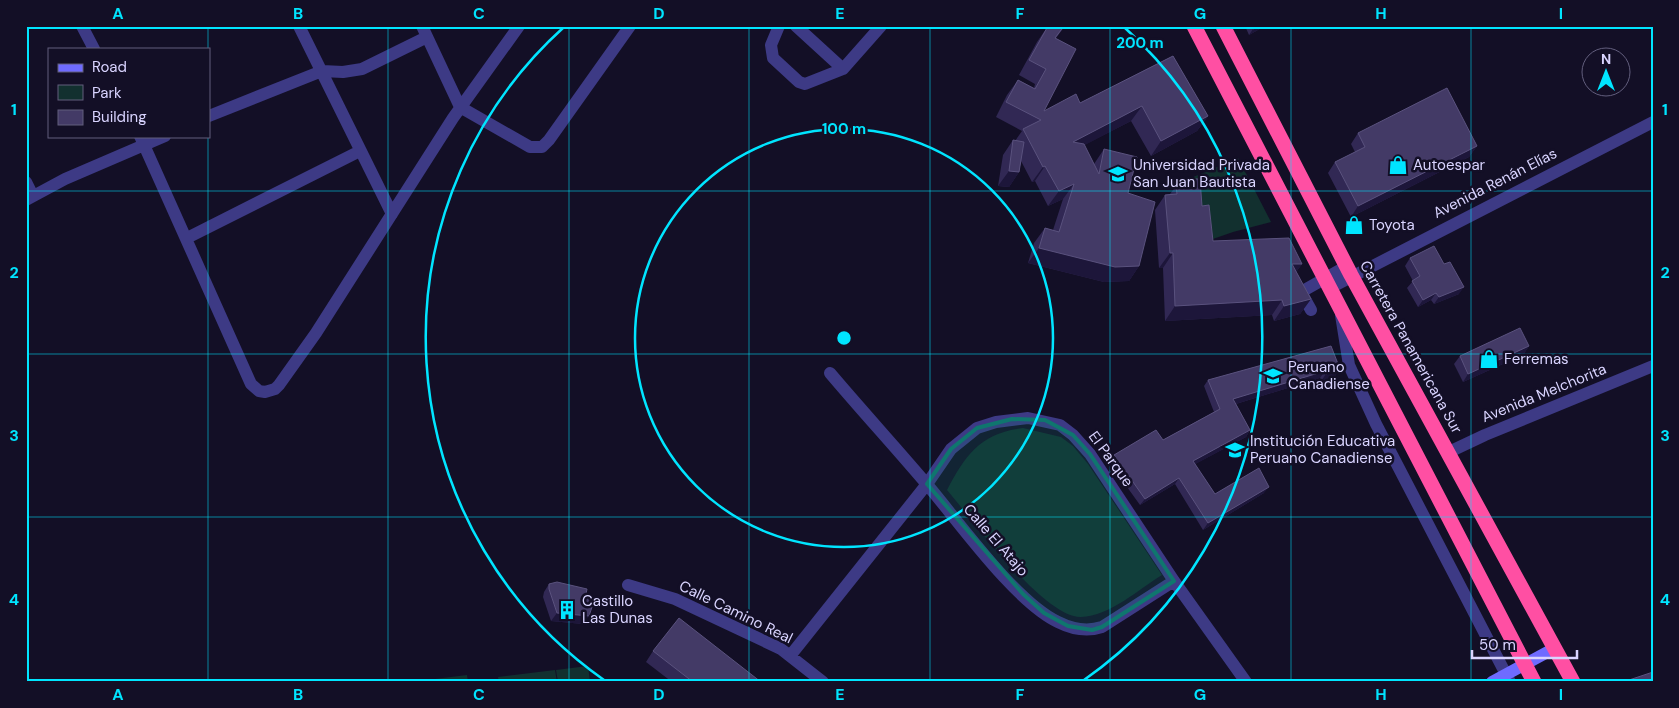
<svg xmlns="http://www.w3.org/2000/svg" width="1679" height="708" font-family="'DM Sans',sans-serif">
<style>
.green{fill:#12302f}
.lines{fill:none;stroke-linecap:round;stroke-linejoin:round}
.street{stroke:#3d3a85;stroke-width:12}
.secondary{stroke:#6f6bff;stroke-width:12}
.highway{stroke:#ff4fa3;stroke-width:15}
.wall{fill:#312854}
.shaded-wall{fill:#1d163a}
.building{fill:#433a66;stroke:#5a527e}
.marked{fill:#0f766e;fill-opacity:0.2;stroke:#0f766e;stroke-width:4;stroke-linejoin:round}
.grid{fill:none;stroke:#00e5ff;stroke-width:1;stroke-opacity:0.55}
.ring{fill:none;stroke:#00e5ff;stroke-width:2.5}
.labels{text-anchor:middle;stroke-width:5;stroke-linejoin:round;paint-order:stroke}
.poi-label{font-size:15px;fill:#d9d4ff;stroke:#130f26;text-anchor:start}
.street-label{font-size:15px;fill:#d9d4ff;stroke:#130f26}
.centre{fill:#00e5ff;stroke:#130f26;stroke-width:2.5}
.ring-label{font-size:15px;text-anchor:middle;font-weight:bold;fill:#00e5ff;stroke:#130f26;stroke-width:5;stroke-linejoin:round;paint-order:stroke}
.neatline{fill:none;stroke:#00e5ff;stroke-width:2}
.grid-label{font-size:16px;text-anchor:middle;font-weight:bold;fill:#00e5ff}
</style>
<rect width="100%" height="100%" fill="#130f26"/>
<path class="green" d="M1238,158l33,64 -38,10 -23,8 -15,-30 -4,-32z
M1023,428l38,9 12,9 15,18 74,111c-23,14 -52,41 -81,42 -37,1 -110,-99 -134,-127 19,-36 34,-57 76,-62z
M588,666l2,16h-32l-2,-12z
M555,670l2,12h-58l-1,-5z
M467,675l1,7h-57z"/>
<g class="lines">
<path class="street" d="M82,26l12,23
M299,26l93,188
M422,26l38,81 70,40h12l7,-7 81,-114
M779,26l-8,19 2,13 26,24 6,2 38,-15 38,-43
M796,26l47,43
M209,116l113,-45 21,1 19,-3 65,-32
M140,136l111,248 8,7 6,1 10,-3 4,-4 37,-52 137,-215 66,-92
M26,182l7,14
M26,200l39,-21 100,-43
M187,238l173,-87
M1330,288l323,-166
M1311,310l-10,-18 46,-26
M1341,315l8,50 27,59 134,258
M830,373c33,39 67,76 100,115 31,37 86,114 128,134 14,7 29,10 44,5l72,-46
M1449,452l36,-17 168,-69
M628,585l47,14 106,50 42,33
M790,656l137,-172 24,-35 26,-21 19,-6 32,-4 32,7 13,10 17,19 84,127 72,101"/>
<path class="secondary" d="M1492,682l63,-34"/>
<path class="highway" d="M1194,26l340,656
M1223,26l128,249 222,407"/>
</g>
<path class="wall" d="M1048,26h17l-9,12 -12,73 36,-8 93,-47 35,60 -11,15 -46,25 -20,-35 -47,24 10,19 10,-15 24,44 11,73 -10,15 -25,1 -76,-19 6,-20 11,-15 8,2 10,-31 -15,7 -13,-25 -3,1 -11,-21 -2,11 -10,15 -11,-1 5,-31 10,-15 2,1 7,-10 -26,-14 11,-22 11,-15 16,8 1,-4 -16,-9 18,-33z
M1245,26h20l-16,9z
M1358,133l119,13 -8,11 -118,60 -23,-44 7,-11 20,-10 -4,-8z
M1184,179l18,27 11,35 89,23 -6,8 15,27 -11,15 -26,7 -2,-6 -107,6 -2,-53h-4l-4,-58 10,-15 5,-1 6,-8 4,-1z
M1410,258l49,36 -25,10 -3,-4 -13,7 -11,-19 6,-7 -8,-15z
M1529,346l-6,9 -60,27 -9,-18 6,-8z
M1340,369l-5,7 -14,5 -1,-3 -84,26 14,26 -4,7 -51,27 20,30 49,-1 -61,37 -28,-46 -35,21 -31,-43 5,-7 49,-15 51,-28 -10,-26 4,-6z
M549,584l34,40 -32,-3 -8,-24 1,-5z
M653,651l108,31h-89l-26,-20z"/>
<path class="shaded-wall" d="M1258,26h7l-16,9 4,-6z
M1142,106l-11,15 -69,36 11,-15z
M1208,116l-11,15 -46,25 10,-15z
M1477,146l-8,11 -118,60 7,-11z
M1045,166l-10,15 -3,1 11,-15z
M1009,171l10,1 -10,15 -11,-1z
M1074,184l-11,15 -15,7 11,-15z
M1039,248l100,18 -10,15 -25,1 -76,-19z
M1170,253h3l-10,15h-4z
M1292,264h10l-11,15z
M1464,287l-5,7 -25,10 5,-7z
M1436,293l-5,7 -13,7 5,-7z
M1311,299l-11,15 -26,7 10,-15z
M1282,300l-10,15 -107,6 10,-15z
M1529,346l-6,9 -60,27 5,-8z
M1340,369l-5,7 -14,5 5,-7z
M1325,371l-5,7 -91,28 4,-7z
M1250,430l-4,7 -58,31 5,-7z
M1179,478l-4,6 -35,21 5,-6z
M1269,487l-5,6 -61,37 5,-7z
M557,613l32,3 -6,8 -32,-3z"/>
<path class="building" d="M1048,26h16l-9,12 21,11 -32,62 32,-17 4,9 93,-47 35,60 -47,25 -19,-35 -69,36 11,2 15,30 5,-25 33,8 -9,36 27,9 -16,64 -24,1 -76,-19 6,-20 14,4 15,-48 -15,7 -14,-25 -2,1 -20,-38 18,-9 -35,-18 12,-22 17,9 11,-20 -17,-9z
M1251,26h7l-5,3z
M1447,88l30,58 -119,60 -23,-44 30,-15 -7,-14z
M1013,140l11,2 -5,30 -10,-1z
M1184,179h16l2,27 7,-1 4,36 76,-3 13,26h-10l19,35 -27,7 -2,-6 -107,6 -2,-53h-3l-5,-58 12,-1 -1,-8 8,-1z
M1434,246l10,18 6,-2 14,25 -25,10 -3,-4 -13,7 -11,-19 8,-5 -10,-18z
M1520,328l9,18 -61,28 -8,-18z
M1331,346l9,23 -14,5 -1,-3 -92,28 17,31 -57,31 22,33 44,-26 10,19 -61,36 -29,-45 -34,21 -31,-44 42,-25 7,10 57,-31 -12,-29z
M557,582l30,7 -1,5 7,10 -4,12 -32,-3 -8,-24v-5z
M679,618l82,64h-68l-40,-31z
M1653,672v10h-30z"/>
<path class="marked" d="M1012,419l33,1 28,15 17,19 84,127 -72,46 -10,3 -24,-4 -24,-13 -21,-19 -96,-110 24,-35 26,-21z"/>
<path class="grid" d="M208,26v23M388,26v656M569,26v656M749,26v656M930,26v656M1110,26v656M1291,26v656M1471,26v656M208,136v546M26,191h1627M26,354h1627M26,517h1627"/>
<g class="ring">
<circle cx="844" cy="338" r="209"/>
<path d="M604 680A418 418 0 0 1 564 27M1124 27A418 418 0 0 1 1084 680"/>
</g>
<defs>
<g id="shop-bare" transform="scale(1.5)"><path d="M-5-2.5h2.3a2.7 3.5 0 0 1 5.4 0H5L5.5 6h-11ZM-1.5-2.5h3a1.5 2.3 0 0 0-3 0Z" fill="#00e5ff" stroke="#130f26" stroke-width="2.5" paint-order="stroke"/></g>
<g id="university-bare" transform="scale(1.5)"><path d="M0-5L7-2L0 1L-7-2ZM-4 1L0 2.5L4 1V4Q0 6-4 4Z" fill="#00e5ff" stroke="#130f26" stroke-width="2.5" paint-order="stroke"/></g>
<g id="school-bare" transform="scale(1.5)"><path d="M0-5L7-2L0 1L-7-2ZM-4 1L0 2.5L4 1V4Q0 6-4 4Z" fill="#00e5ff" stroke="#130f26" stroke-width="2.5" paint-order="stroke"/></g>
<g id="building-bare" transform="scale(1.5)"><path d="M-4-6H4V6H1V3H-1V6H-4ZM-2.5-4.3h1.7v1.8h-1.7ZM.8-4.3h1.7v1.8H.8ZM-2.5-1h1.7V.8h-1.7ZM.8-1h1.7V.8H.8Z" fill="#00e5ff" stroke="#130f26" stroke-width="2.5" paint-order="stroke"/></g>
</defs>
<g fill-rule="evenodd">
<use href="#shop-bare" x="1398" y="165"/>
<use href="#university-bare" x="1118" y="174"/>
<use href="#shop-bare" x="1354" y="225"/>
<use href="#shop-bare" x="1489" y="359"/>
<use href="#school-bare" x="1273" y="376"/>
<use href="#school-bare" x="1235" y="450"/>
<use href="#building-bare" x="567" y="610"/>
</g>
<g class="labels">
<g class="poi-label">
<text x="1133" y="170">Universidad Privada<tspan x="1133" dy="17">San Juan Bautista</tspan></text>
<text x="1413" y="170">Autoespar</text>
<text x="1369" y="230">Toyota</text>
<text x="1504" y="364">Ferremas</text>
<text x="1288" y="372">Peruano<tspan x="1288" dy="17">Canadiense</tspan></text>
<text x="1250" y="446">Institución Educativa<tspan x="1250" dy="17">Peruano Canadiense</tspan></text>
<text x="582" y="606">Castillo<tspan x="582" dy="17">Las Dunas</tspan></text>
</g>
<g class="street-label">
<text transform="translate(1495 183) rotate(-27)" y="5">Avenida Renán Elías</text>
<text transform="translate(1411 347) rotate(61)" y="5">Carretera Panamericana Sur</text>
<text transform="translate(1544 393) rotate(-22)" y="5">Avenida Melchorita</text>
<text transform="translate(1111 459) rotate(54)" y="5">El Parque</text>
<text transform="translate(996 540) rotate(49)" y="5">Calle El Atajo</text>
<text transform="translate(736 612) rotate(26)" y="5">Calle Camino Real</text>
</g>
</g>
<circle cx="844" cy="338" r="8" class="centre"/>
<g class="ring-label">
<text x="1140" y="48">200 m</text>
<text x="844" y="134">100 m</text>
</g>
<rect width="1679" height="708" fill="none" stroke="#130f26" stroke-width="55"/>
<rect x="48" y="48" width="162" height="90" fill="#130f26" stroke="#625e7d"/>
<rect x="58" y="64" width="25" height="8" fill="#6f6bff" stroke="#625e7d"/>
<text x="92" y="72" font-size="15" fill="#d9d4ff">Road</text>
<rect x="58" y="85" width="25" height="15" fill="#12302f" stroke="#625e7d"/>
<text x="92" y="98" font-size="15" fill="#d9d4ff">Park</text>
<rect x="58" y="110" width="25" height="15" fill="#433a66" stroke="#625e7d"/>
<text x="92" y="122" font-size="15" fill="#d9d4ff">Building</text>
<g transform="translate(1606 72)"><circle r="24" fill="#130f26" stroke="#625e7d"/>
<path d="M0-4L9 19L0 12L-9 19Z" fill="#00e5ff"/>
<text y="-8" font-size="14" font-weight="bold" text-anchor="middle" fill="#d9d4ff">N</text>
</g>
<path d="M1472 650v8h105v-8" fill="none" stroke="#d9d4ff" stroke-width="2.5"/>
<text x="1479" y="650" font-size="15" fill="#d9d4ff" stroke="#130f26" stroke-width="4" paint-order="stroke">50 m</text>
<rect x="28" y="28" width="1624" height="652" class="neatline"/>
<g class="grid-label">
<text x="118" y="19">A</text>
<text x="298" y="19">B</text>
<text x="479" y="19">C</text>
<text x="659" y="19">D</text>
<text x="840" y="19">E</text>
<text x="1020" y="19">F</text>
<text x="1200" y="19">G</text>
<text x="1381" y="19">H</text>
<text x="1561" y="19">I</text>
<text x="14" y="115">1</text>
<text x="1665" y="115">1</text>
<text x="14" y="278">2</text>
<text x="1665" y="278">2</text>
<text x="14" y="441">3</text>
<text x="1665" y="441">3</text>
<text x="14" y="605">4</text>
<text x="1665" y="605">4</text>
<text x="118" y="700">A</text>
<text x="298" y="700">B</text>
<text x="479" y="700">C</text>
<text x="659" y="700">D</text>
<text x="840" y="700">E</text>
<text x="1020" y="700">F</text>
<text x="1200" y="700">G</text>
<text x="1381" y="700">H</text>
<text x="1561" y="700">I</text>
</g>
</svg>
